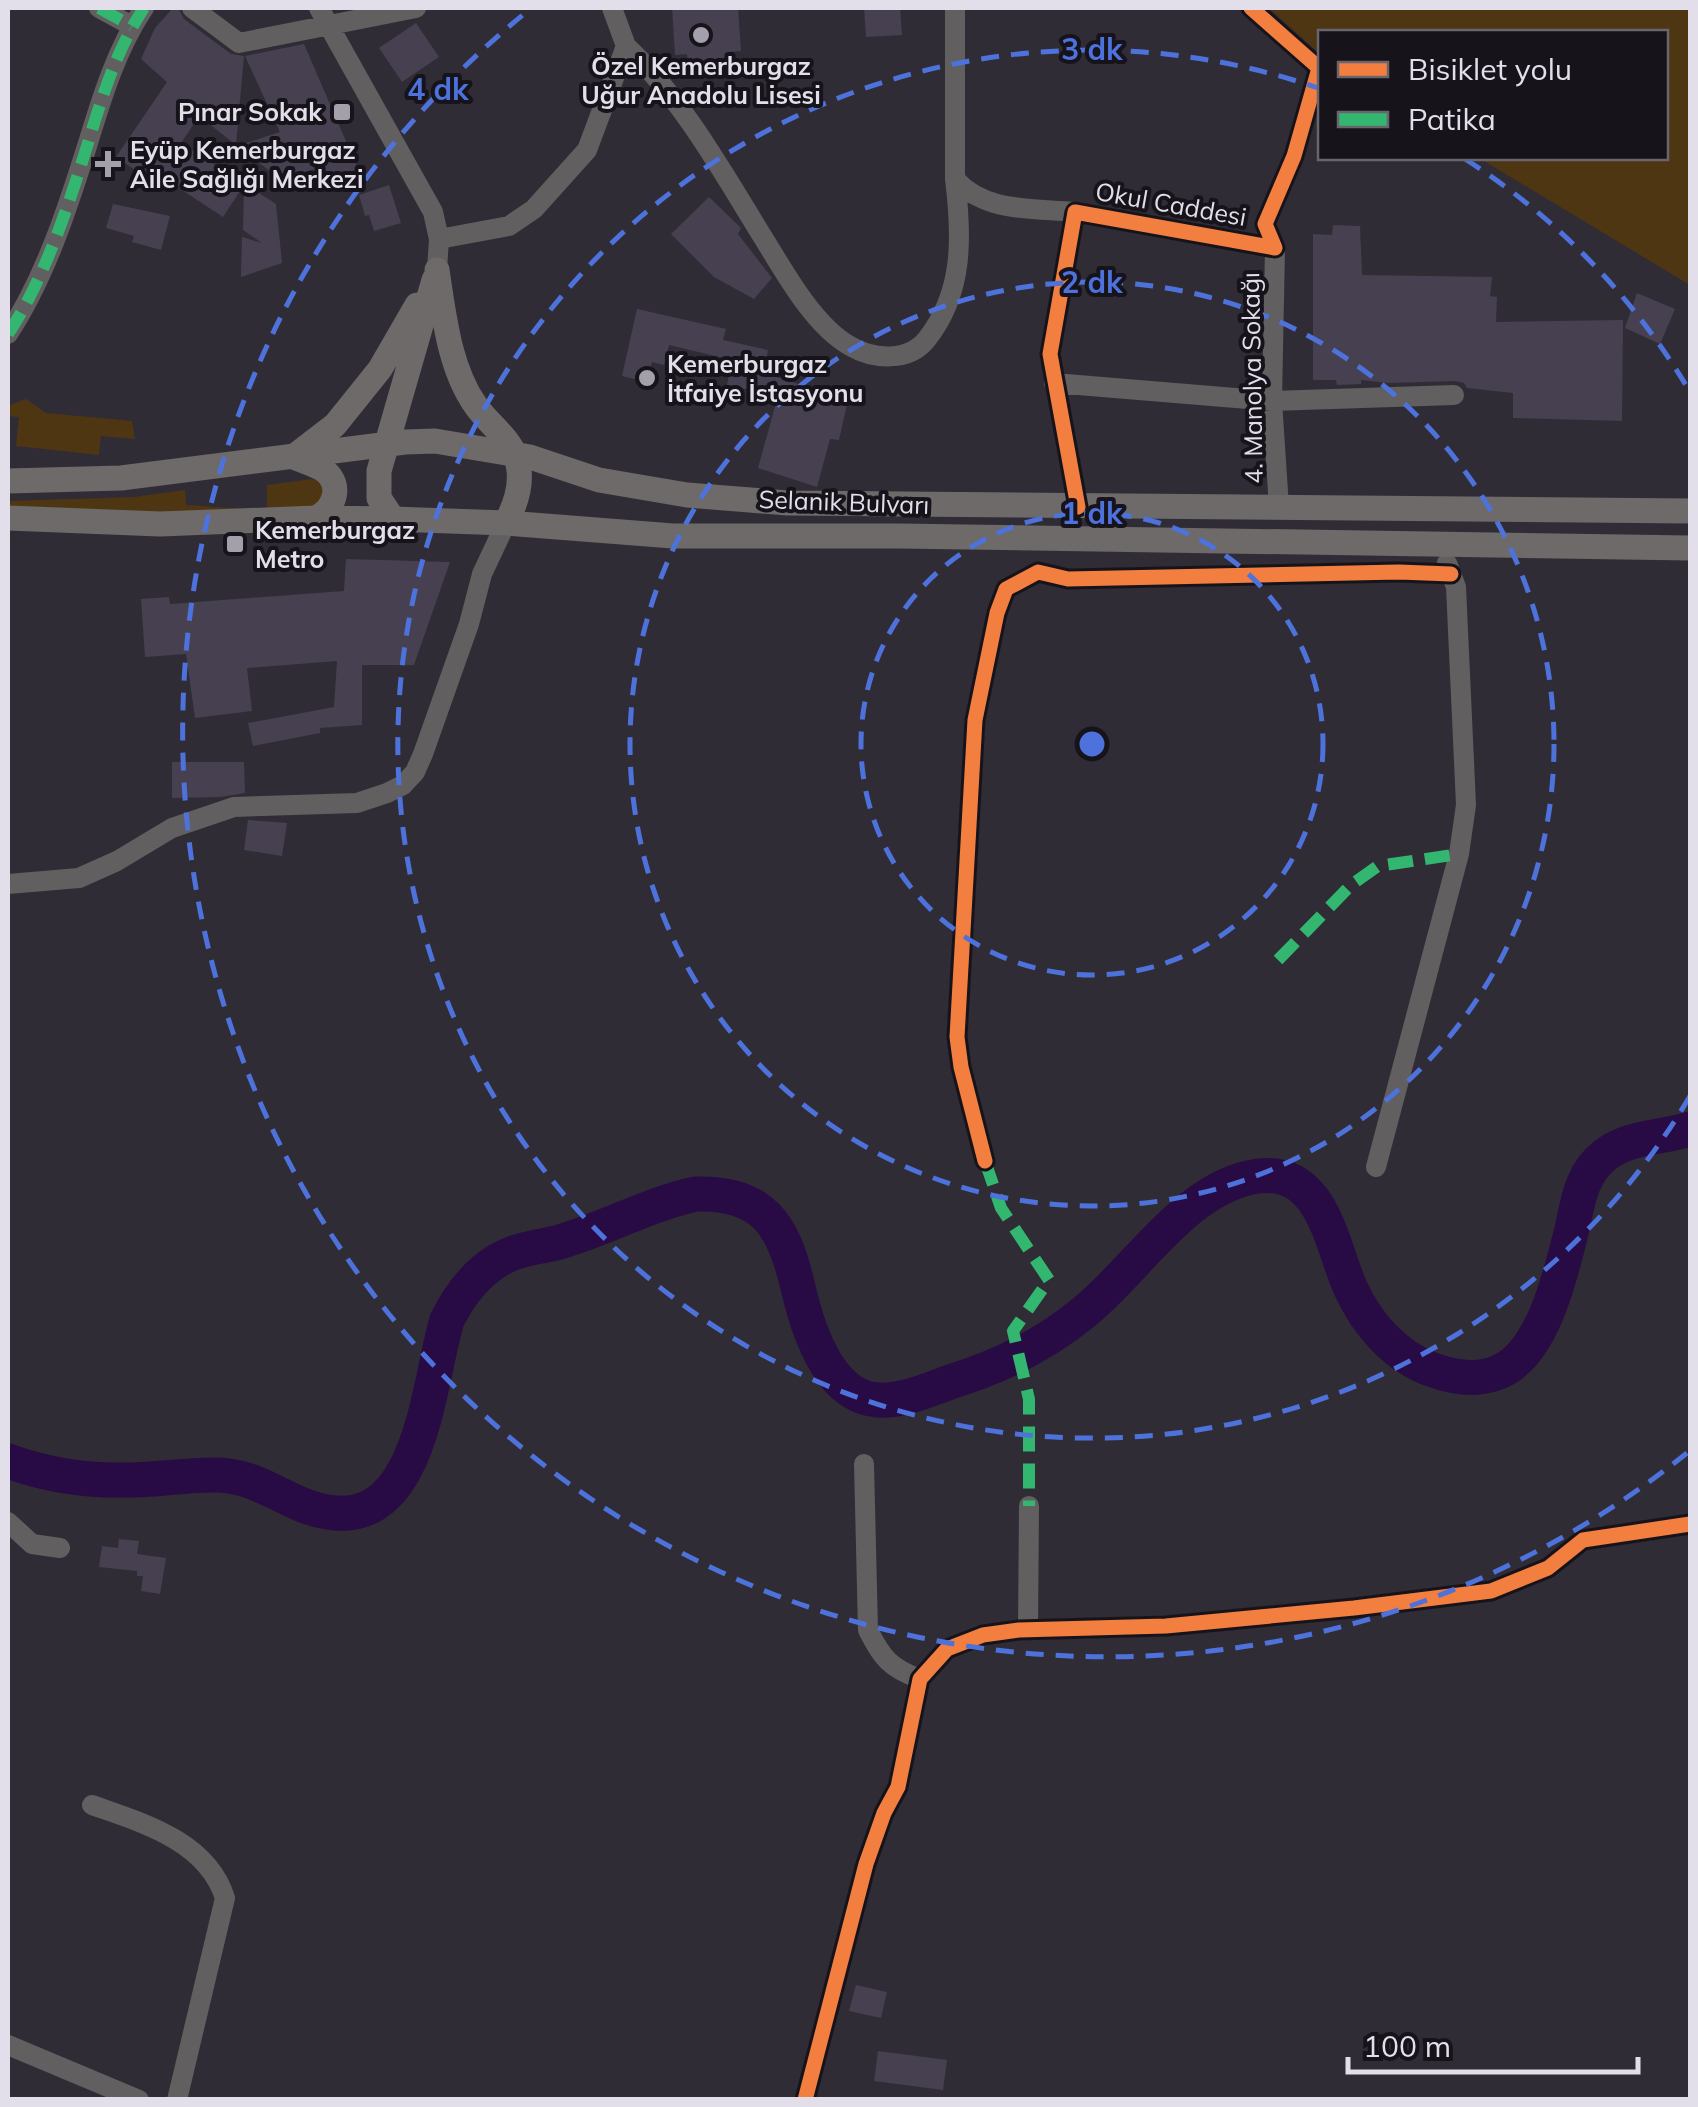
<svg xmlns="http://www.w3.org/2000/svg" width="1698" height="2107" font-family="Mulish,sans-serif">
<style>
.green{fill:#4f3613}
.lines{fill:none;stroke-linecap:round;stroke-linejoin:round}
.river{stroke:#280b44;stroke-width:35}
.building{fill:#474050}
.minor{stroke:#615f5f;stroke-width:20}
.major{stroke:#6d6a69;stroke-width:25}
.quiet{stroke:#33b770;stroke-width:12;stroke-dasharray:25 12;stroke-linecap:butt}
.cycleway-casing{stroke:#16131a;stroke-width:21}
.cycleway{stroke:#f27e40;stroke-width:15}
.ring{fill:none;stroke:#4e72dc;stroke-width:5;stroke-dasharray:18 12}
.poi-dot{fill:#a4a0ab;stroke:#16131a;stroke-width:4}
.labels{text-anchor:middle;stroke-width:8;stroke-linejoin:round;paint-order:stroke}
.poi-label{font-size:25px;font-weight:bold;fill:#e3dfea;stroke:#16131a;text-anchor:start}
.street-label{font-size:25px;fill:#e3dfea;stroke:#16131a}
.centre{fill:#4e72dc;stroke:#16131a;stroke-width:5}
.ring-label{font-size:30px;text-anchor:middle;font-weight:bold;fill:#4e72dc;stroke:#16131a;stroke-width:8;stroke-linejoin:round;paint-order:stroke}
</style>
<rect width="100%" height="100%" fill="#302c35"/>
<path class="green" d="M1269,8h421v277l-211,-127h187v-126h-346v22z
M26,399l20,14 86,8 3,18 -34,-3 -2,19 -83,-9 3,-29 -11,-1v-10z
M312,479l11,3 3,8 -9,18h-50v-23z
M185,490l1,15 59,4 -111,5 -126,-4v-9l126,-4z"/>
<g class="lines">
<path class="river" d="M8,1461c38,14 79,20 120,19 30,0 61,-6 91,-5 43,2 68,30 108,37 95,17 101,-130 120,-192 12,-24 27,-45 50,-59 19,-12 38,-13 59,-18 47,-13 92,-39 140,-49 67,-2 87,31 101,89 9,41 30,113 80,117 24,2 51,-10 73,-18 49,-15 93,-36 133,-69 54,-43 103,-127 175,-137 65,-8 73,68 92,111 16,36 45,70 83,83 22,8 45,11 66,2 45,-19 62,-100 73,-143 6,-28 9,-55 33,-74 24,-19 57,-17 85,-26"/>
</g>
<path class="building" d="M173,8h5l6,11 47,35 13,2 -8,89 -37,-29 -18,27 95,61 6,59 -41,14 1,-40 20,6 -19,-13 1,-45 -21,32 -64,-42 -5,8 -38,-26 51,-75 -26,-23 14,-31z
M672,8h66l3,43 -13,1v10l-40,3 -1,-11 -12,1z
M864,8h36l2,27 -36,2z
M416,23l23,34 -37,25 -23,-34z
M304,44l57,132 -25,10 -6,-10 -12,4 -5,-11 -29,13 -47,-36 43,-14 -35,-76z
M389,185l12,38 -27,8 -5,-16 -4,1 -6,-21z
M709,197l32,31 -3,6 34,44 -18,21 -40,-22 -43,-43z
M113,204l57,12 -9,34 -29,-8 2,-6 -28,-8z
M1333,225l27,1 2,49 130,2 -2,19 7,1 -1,25 127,-2 -1,101 -109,-3v-25l-46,-5 -3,-5 -9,-2 -66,2 -28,-3v4l-24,1 -1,-5h-23v-146l19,1z
M1637,293l38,16 -15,35 -35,-16z
M637,309l89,20 -3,11 45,10 -4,23 84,27 -9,40 -9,-1 -13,48 -59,-19 20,-72 -51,-11 5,-25 -63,-15 -5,20 -12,-3 -5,20 -25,-6z
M346,559l104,3 -36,103h-52v60l-42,3v5l-67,13 -5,-23 86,-16 3,-46 -90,7 5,43 -57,7 -9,-64 -41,3 -4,-58 28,-2 1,7 174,-13z
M172,762h72l1,31 -25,4 -48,1z
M248,820l39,3 -5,33 -38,-6z
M119,1539l20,2 -2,13 29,4 -6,36 -19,-3 2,-15h-6v-5l-38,-4 3,-21 16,2z
M856,1985l31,7 -6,26 -32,-7z
M878,2051l69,9 -4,30 -69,-9z"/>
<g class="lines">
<path class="minor" d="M99,8l33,18
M192,8l47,35 177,-35
M319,8l114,204 6,27 -2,31
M955,8v171c30,34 78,29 120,33
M626,46c57,54 97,127 138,193 21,34 50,87 86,107 24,14 59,16 77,-7 37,-47 35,-103 28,-160
M439,239l70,-13 25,-17 53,-59 39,-104 -14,-38
M1275,248l-3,153 7,106
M8,334c37,-56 60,-127 80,-191 14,-46 29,-95 56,-135
M1054,383l218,18 182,-6
M1078,507l-28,-153 25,-142 200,36 -10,-24 29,-68 25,-88 -68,-60
M8,884l71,-6 38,-17 55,-33 62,-21 123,-4 30,-10 16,-8 12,-13 8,-18 46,-130 13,-50 24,-51
M985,1161l-24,-94 -4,-30 18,-317 22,-107 9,-24 32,-17 30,7 331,-7 52,2
M1376,1167l83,-313 7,-49 -10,-218 -9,-24
M864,1464l4,166c14,28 22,38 52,49
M8,1522l24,22 28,4
M1028,1629l1,-123
M92,1805c51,18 115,36 133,93l-48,202
M8,2045l131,55
M805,2100l61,-236 18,-51 14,-26 22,-108 27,-30 36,-14 36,-5 147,-4 188,-18 137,-17 57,-23 35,-28 107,-16"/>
<path class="major" d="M437,270c7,45 12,98 39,136 11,16 32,31 39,49 10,23 2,47 -9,68
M296,455l39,-30 45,-56 37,-64
M294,457c9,4 23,8 31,14 18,15 9,38 -9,47
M8,481l113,-3 284,-36 30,-1 95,16 69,23 88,15 101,8 902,8
M8,518l152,6 156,-6 77,1 113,4 167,13h227l790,12
M393,519l-14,-21v-27l55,-191"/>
<path class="quiet" d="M99,8l33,18
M8,334c37,-56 60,-127 80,-191 14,-46 29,-95 56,-135
M1278,960l73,-75 27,-19 81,-12
M985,1161l16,47 48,72 -36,51 16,68v107"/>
<g class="cycleway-casing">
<path id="cycleway" d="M1078,507l-28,-153 25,-142 200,36 -10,-24 29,-68 25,-88 -68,-60
M985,1161l-24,-94 -4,-30 18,-317 22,-107 9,-24 32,-17 30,7 331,-7 52,2
M805,2100l61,-236 18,-51 14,-26 22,-108 27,-30 36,-14 36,-5 147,-4 188,-18 137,-17 57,-23 35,-28 107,-16"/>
</g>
<use href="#cycleway" class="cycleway"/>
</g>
<g class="ring">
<circle cx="1092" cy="744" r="231"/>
<circle cx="1092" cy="744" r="462"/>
<path d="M1690 1096A694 694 0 1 1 1318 88M1465 159A694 694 0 0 1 1690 392"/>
<path d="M1687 1453A925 925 0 1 1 529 10"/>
</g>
<g class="poi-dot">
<circle cx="701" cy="35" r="10"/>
<rect x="332" y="102" width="20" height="20" rx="5"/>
<path d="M103 149h10v10h10v10h-10v10h-10v-10h-10v-10h10z"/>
<circle cx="647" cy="378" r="10"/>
<rect x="225" y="534" width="20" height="20" rx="5"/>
</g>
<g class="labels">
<g class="poi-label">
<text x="701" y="75" text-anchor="middle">Özel Kemerburgaz<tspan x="701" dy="29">Uğur Anadolu Lisesi</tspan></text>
<text x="322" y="121" text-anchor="end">Pınar Sokak</text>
<text x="130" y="159">Eyüp Kemerburgaz<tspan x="130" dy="29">Aile Sağlığı Merkezi</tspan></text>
<text x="667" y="373">Kemerburgaz<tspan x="667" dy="29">İtfaiye İstasyonu</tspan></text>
<text x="255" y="539">Kemerburgaz<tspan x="255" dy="29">Metro</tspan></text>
</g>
<g class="street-label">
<text transform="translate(1171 204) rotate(10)" y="9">Okul Caddesi</text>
<text transform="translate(1252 378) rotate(-91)" y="9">4. Manolya Sokağı</text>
<text transform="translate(844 502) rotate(2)" y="9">Selanik Bulvarı</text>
</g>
</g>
<circle cx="1092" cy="744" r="15" class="centre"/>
<g class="ring-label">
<text x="1092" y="60">3 dk</text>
<text x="438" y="100">4 dk</text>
<text x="1092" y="293">2 dk</text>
<text x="1092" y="524">1 dk</text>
</g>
<rect width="1698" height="2107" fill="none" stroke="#e3dfea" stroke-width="20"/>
<rect x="1318" y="30" width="350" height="130" fill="#16131a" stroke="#68656d" stroke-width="2.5"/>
<rect x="1338" y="62" width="50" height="15" fill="#f27e40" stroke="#68656d" stroke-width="2.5"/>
<text x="1408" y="80" font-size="30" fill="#e3dfea">Bisiklet yolu</text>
<rect x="1338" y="112" width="50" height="15" fill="#33b770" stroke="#68656d" stroke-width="2.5"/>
<text x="1408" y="130" font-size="30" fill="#e3dfea">Patika</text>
<path d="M1348 2057v15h290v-15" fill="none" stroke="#e3dfea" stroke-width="5"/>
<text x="1363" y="2057" font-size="30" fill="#e3dfea" stroke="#16131a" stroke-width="8" paint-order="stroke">100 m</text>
</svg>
